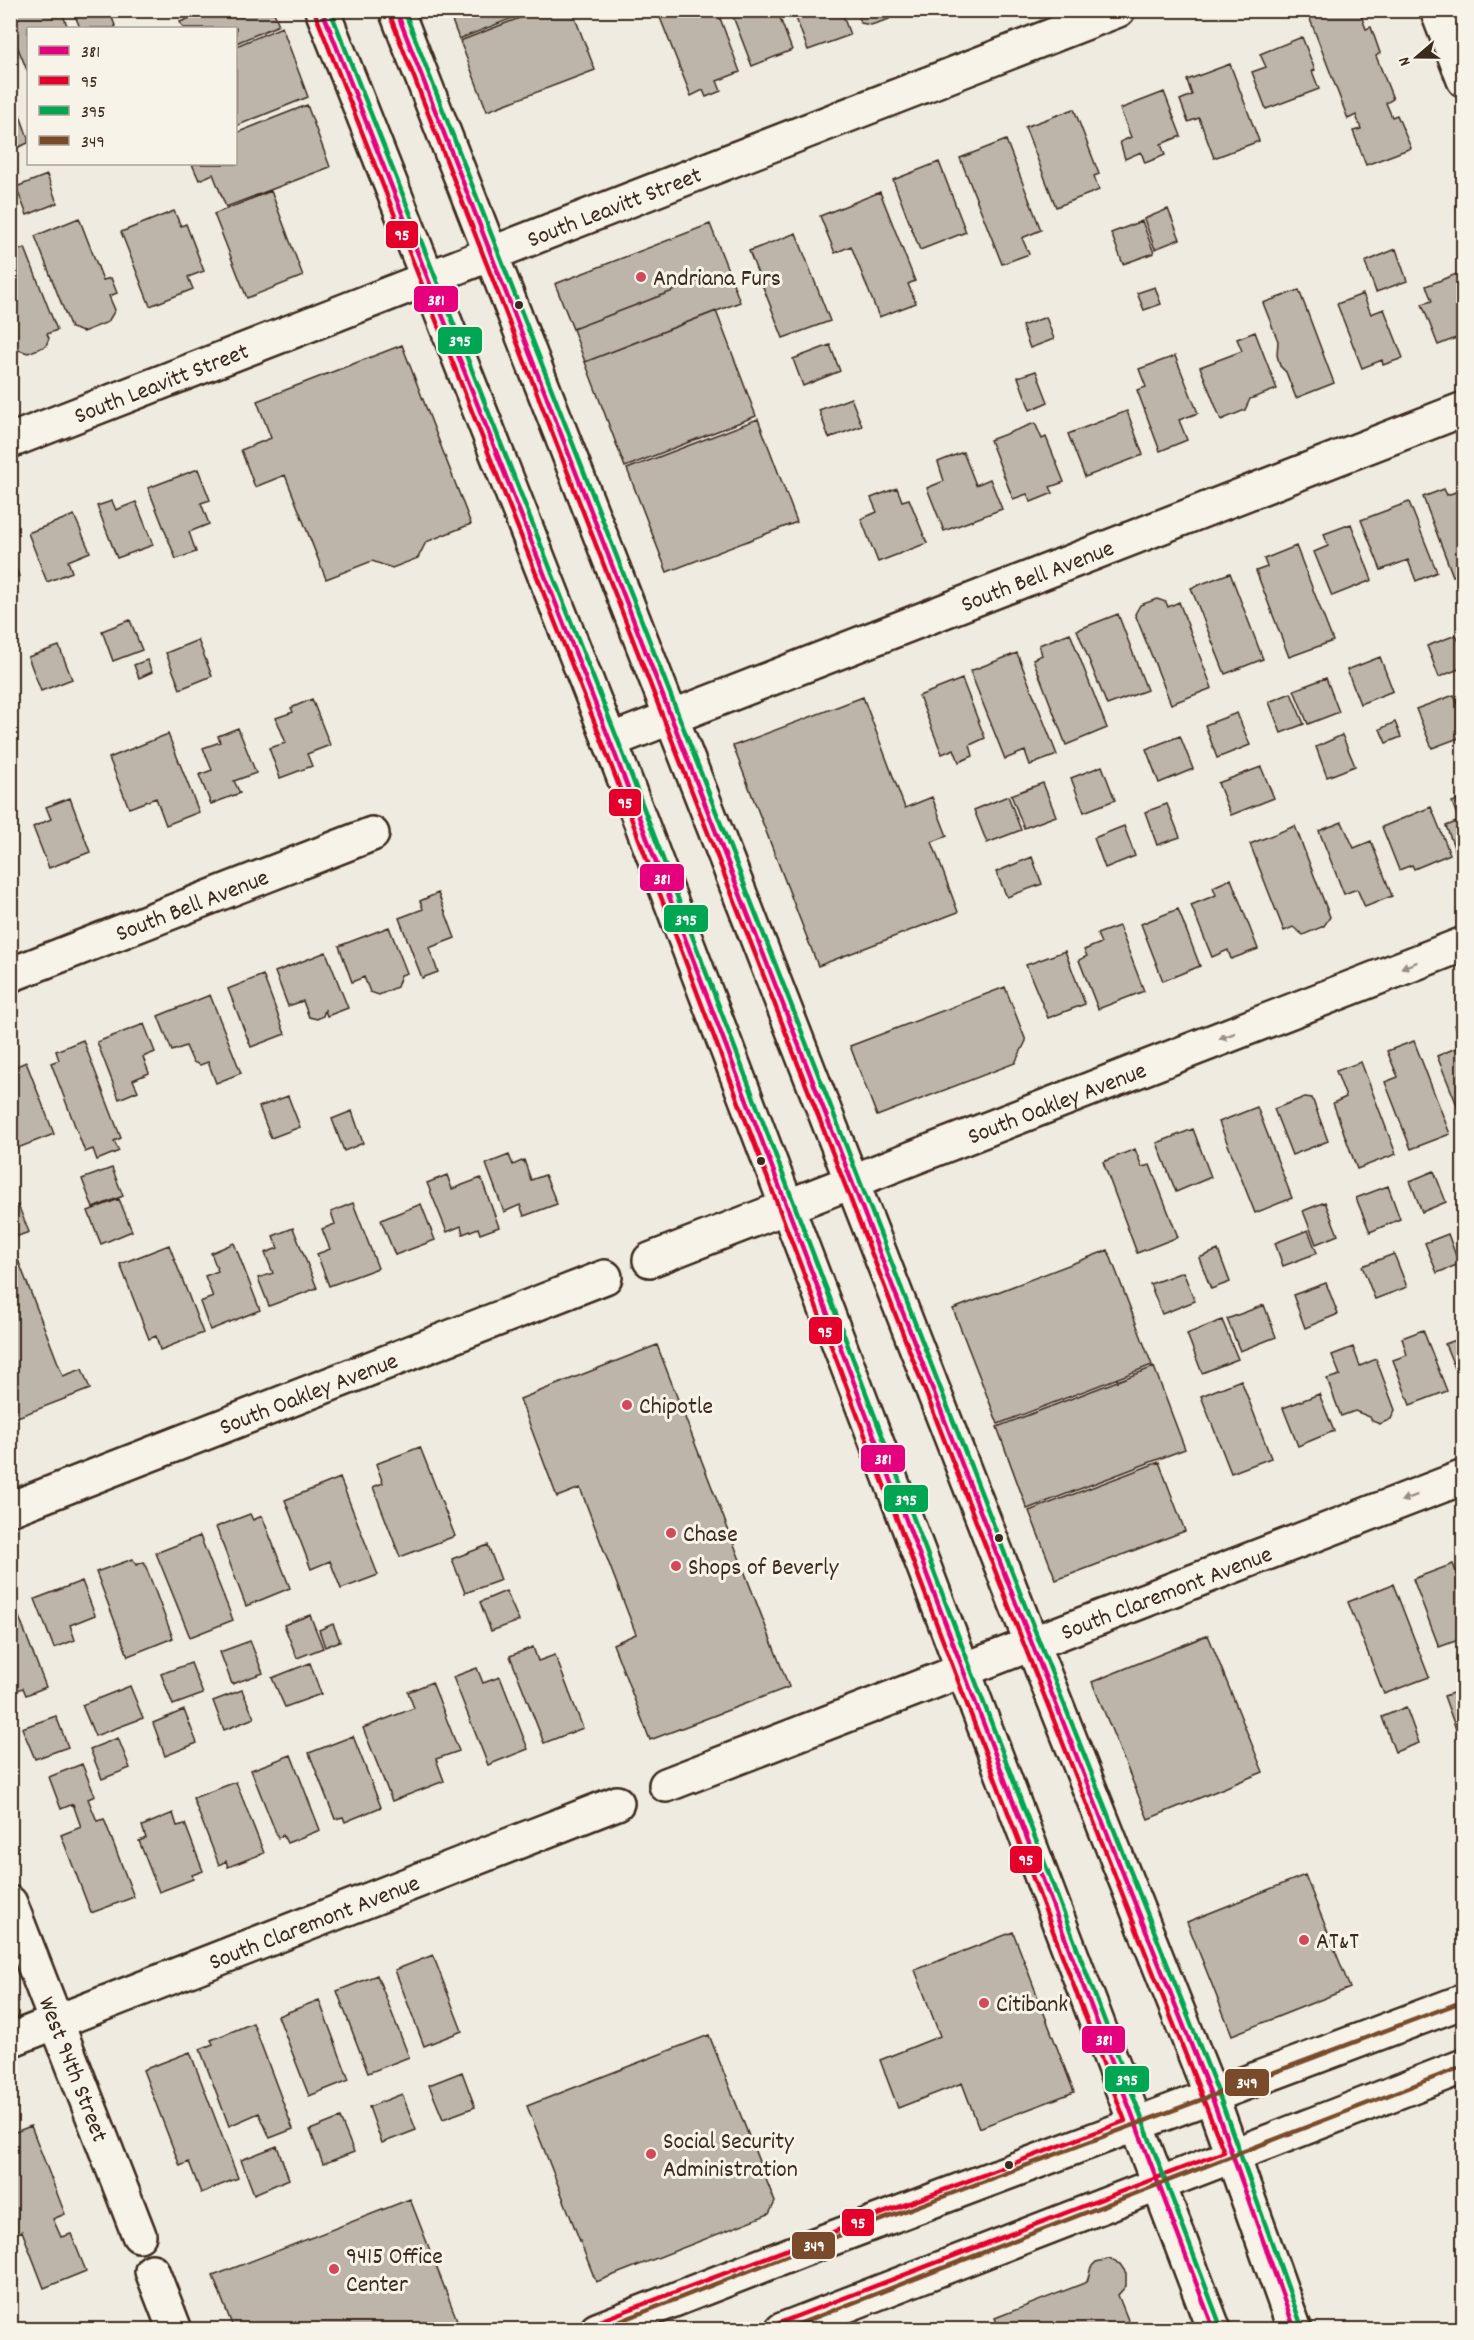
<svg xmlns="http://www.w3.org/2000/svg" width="1474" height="2340" font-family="Dekko,sans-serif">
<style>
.building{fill:#bdb5aa;stroke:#3b2a1e;stroke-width:1.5}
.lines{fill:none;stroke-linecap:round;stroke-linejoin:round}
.minor-casing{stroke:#3b2a1e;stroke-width:38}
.major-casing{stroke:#3b2a1e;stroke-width:38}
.minor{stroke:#f7f3e8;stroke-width:33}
.major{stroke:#f7f3e8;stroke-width:33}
.bus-1-casing{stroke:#f7f3e8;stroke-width:9}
.bus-2-casing{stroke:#f7f3e8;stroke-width:9}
.bus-3-casing{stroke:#f7f3e8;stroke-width:9}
.bus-4-casing{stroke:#f7f3e8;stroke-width:9}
.bus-1{stroke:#e5007d;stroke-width:4.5}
.bus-2{stroke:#e4002b;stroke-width:4.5}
.bus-3{stroke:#00a651;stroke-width:4.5}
.bus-4{stroke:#7a4b2a;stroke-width:4.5}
.oneway{fill:#998e83}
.poi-dot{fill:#d1495b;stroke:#f7f3e8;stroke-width:2}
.bus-dot{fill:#3b2a1e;stroke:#f7f3e8;stroke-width:2}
.labels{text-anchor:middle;stroke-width:6;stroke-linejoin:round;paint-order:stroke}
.street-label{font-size:24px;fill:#3b2a1e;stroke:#f7f3e8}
.poi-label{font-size:24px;fill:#3b2a1e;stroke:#f7f3e8;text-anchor:start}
.line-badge{stroke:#f7f3e8;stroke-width:2}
.badge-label{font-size:16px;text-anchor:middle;font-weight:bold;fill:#fff}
</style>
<rect width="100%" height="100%" fill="#efebe0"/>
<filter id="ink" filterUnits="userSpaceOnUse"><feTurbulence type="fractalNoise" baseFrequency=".0167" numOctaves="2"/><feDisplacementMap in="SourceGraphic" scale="12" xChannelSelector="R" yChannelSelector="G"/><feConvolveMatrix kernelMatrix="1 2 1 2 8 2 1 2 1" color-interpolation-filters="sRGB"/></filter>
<g filter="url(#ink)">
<path class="building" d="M10,10h51l7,18h-40v42h-1l-17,-41z
M73,10h36l7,18h-36z
M210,10h63l6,15 -43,18v-15h-53l-3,-6z
M448,10h85l-74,29z
M540,10h32l23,60 -108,41 -27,-70z
M657,10h60l23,62 -23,9 4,10 -15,6 -3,-7 -12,6z
M741,10h36l15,40 -40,16 -20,-52z
M793,10h48l9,25 -42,15z
M856,10h37l1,1 -5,8 -18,6 -10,-2z
M1318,10h41l7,19 5,-2 9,26 -4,3 17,43 -7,4 6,14 5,-2 14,33 -45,17 -13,-34 8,-2 -5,-14 -8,4 -40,-105z
M282,27l26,70 -72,29v-80z
M1302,37l13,33 -3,1 7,18 -53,20 -14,-37 14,-5 -6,-13z
M1230,64l29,77 -45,17 -15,-40 -11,4 -8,-22 12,-5 -5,-15z
M1164,92l17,44 -20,8 4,11 -20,8 -4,-11 -16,7 -5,-17 11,-5 -11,-28z
M307,105l23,62 -104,40 -13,-33 -14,6 -7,-16h44v-31z
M17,107l11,31v5l-18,8v-41z
M1074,109l25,65 -5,2 5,14 -43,17 -31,-80z
M1006,140l35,90 -19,8 7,16 -27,10 -42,-106z
M939,162l27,70 -46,18 -27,-70z
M47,175l10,28 -30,12 -11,-28z
M271,191l32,85 -56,22 -33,-84z
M880,192l35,89 -7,3 8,19 -37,14 -28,-71 -16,7 -15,-37z
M1168,209l12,30 -25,10 -11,-30z
M174,211l7,15 5,-2 18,47 -16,6 5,12 -43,17 -29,-74z
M79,218l24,62 8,-2 6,15 -8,3 6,14 -7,12 -25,10 -12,-4 -36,-92z
M1142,221l12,32 -31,11 -12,-31z
M710,224l18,46 -155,59 -18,-45z
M796,233l34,88 -47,17 -34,-87z
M25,248l32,82 -10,4 2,4 -3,8 -18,7 -10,-3 -8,-20v-77z
M1396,249l11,32 -31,11 -11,-30z
M728,270l12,32 -155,60 -12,-33z
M1464,271v64l-26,10 -16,-41 10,-3 -6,-15z
M1155,287l6,17 -17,6 -7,-17z
M1299,290l35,93 -38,15 -10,-26 -6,-6 -3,-11 1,-14 -15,-38z
M1363,294l8,20 13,-5 19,49 -20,7 -1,-5 -20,8 -25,-64z
M716,311l40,105 -131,51 -40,-105z
M1046,317l8,22 -24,9 -8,-22z
M1255,332l22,57 -27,10 -5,11 -24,10 -21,-53 42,-16 -5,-12z
M402,345l69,179 -45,18 -8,16 -26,10 -20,-7 -46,18 -41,-104 -30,12 -14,-37 30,-12 -14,-37z
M830,345l10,26 -37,15 -10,-27z
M1175,356l23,57 -19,7 8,20 -27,11 -23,-61 9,-3 -7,-18z
M1036,371l12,31 -18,8 -12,-33z
M851,398l11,28 -33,12 -10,-28z
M1127,411l16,44 -58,22 -17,-43z
M758,419l39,103 -130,50 -40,-103z
M1035,423l7,16 4,-2 18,45 -14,5 3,6 -22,9 -4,-8 -14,5 -23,-59z
M963,452l13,33 14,-6 12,30 -58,22 -17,-43 17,-7 -6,-19z
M198,469l12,31 -9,3 8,21 -20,8 7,20 -20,7 -28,-71z
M897,488l5,13 7,-2 18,44 -49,19 -17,-43 16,-7 -6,-14z
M1444,489l3,6 17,-6v84l-11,3 -30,-79z
M112,501l4,9 20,-8 17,43 -36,13 -20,-52z
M1409,502l28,70 -21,9 -8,-21 -27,10 -20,-50z
M74,515l16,37 -22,9 4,11 -25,10 -19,-49z
M1351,524l21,56 -40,16 -18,-44 14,-6 -4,-12z
M1296,546l37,95 -44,16 -33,-86 11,-4 -3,-8z
M10,554l9,22 -9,4z
M1230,573l33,86 -38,15 -34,-86z
M1157,599l9,3 2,5 11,-5 33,86 -41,16 -36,-90 5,-9z
M1118,614l29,76 -40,15 -30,-75z
M130,620l12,30 -29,11 -11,-30z
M1070,633l37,95 -41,17 -33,-86 9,-4 -3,-10z
M1456,635l8,17v15l-25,10 -12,-31z
M198,640l14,36 -32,13 -14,-36z
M59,646l13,33 -31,12 -13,-34z
M1017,653l40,102 -27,10 -5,-14 -20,8 -35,-88z
M1380,657l13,34 -33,13 -13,-34z
M147,660l5,12 -13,6 -5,-13z
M1326,678l13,34 -31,12 -14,-34z
M962,679l23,59 -15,7 3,11 -14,6 -5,-13 -12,5 -23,-58z
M1291,693l13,31 -23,9 -12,-31z
M1454,695l10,25v16l-32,12 -16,-39z
M863,697l42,111 27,-11 15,39 -15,6 26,70 -140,54 -85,-220z
M312,699l18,46 -23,9 5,12 -32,12 -11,-30 17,-5 -10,-25 17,-6 -2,-4z
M1237,713l13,32 -33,13 -12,-33z
M1395,722l6,15 -15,6 -6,-14z
M238,728l18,45 -22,8 6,12 -29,11 -12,-29 13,-5 -9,-22 17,-6 -2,-6z
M168,734l31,78 -33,13 -10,-27 -27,10 -20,-50z
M1342,735l13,31 -28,11 -11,-30z
M1180,736l13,33 -34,14 -13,-34z
M1102,766l13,34 -31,12 -13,-34z
M1261,767l13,31 -43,17 -13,-32z
M1043,783l13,33 -32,12 -13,-33z
M1008,796l13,34 -34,13 -13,-33z
M70,798l20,54 -41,16 -16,-41 18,-8 -5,-12z
M1464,798v55l-7,2 -11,-29 13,-5 -7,-19z
M1167,804l13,33 -23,8 -12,-33z
M1431,807l19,47 -36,15 -2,-4 -13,5 -17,-43z
M1342,822l12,26 17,-7 21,55 -27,11 -8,-18 -13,5 -25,-63z
M1124,826l11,30 -30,12 -11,-30z
M1295,826l35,91 -6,9 -21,9 -10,-8 -9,4 -34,-87z
M1032,857l10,27 -35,13 -11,-25z
M1231,879l27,70 -27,10 -3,-9 -16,7 -21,-52 25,-10 -3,-8z
M438,893l17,45 -26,10 9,24 -16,6 -23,-60 24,-9 -3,-8z
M1178,909l22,57 -37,15 -22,-57z
M1119,926l25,65 -46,18 -19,-49 8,-4 -3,-6 17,-7 -4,-9z
M389,927l18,46 -6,2 -4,12 -18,8 -9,-3 -6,-15 -12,5 -13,-36z
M1065,951l20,53 -37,14 -22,-53z
M326,952l22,56 -21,8 -2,-6 -2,6 -6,3 -8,-2 -6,-16 -15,5 -13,-34z
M263,975l22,59 -34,13 -23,-58z
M1005,987l21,54 -11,22 -138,53 -27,-70z
M210,995l31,78 -25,10 -8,-21 -8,3 -7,-3 -7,-16 -14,5 -14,-35z
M1464,1022v98h-1l-26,-64 26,-11 -8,-20z
M144,1024l11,28 -12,5 6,16 -16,7 5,11 -19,8 -22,-57z
M83,1040l38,98 -7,3 5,10 -22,9 -4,-11 -8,3 -34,-89 8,-3 -3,-9z
M1414,1041l36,93 -39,15 -26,-67 13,-5 -11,-26z
M26,1062l28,72 -44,17v-82z
M1361,1062l35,92 -39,15 -24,-66 13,-6 -10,-26z
M288,1096l12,31 -29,11 -12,-31z
M1305,1097l7,1 16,43 -36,14 -18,-46z
M1257,1107l35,91 -37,15 -36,-91z
M352,1111l11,32 -19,8 -12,-32z
M1193,1129l18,48 -35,15 -19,-49z
M1135,1149l7,18 8,-2 28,72 -41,16 -34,-91z
M509,1155l4,10 11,-5 7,20 14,-5 12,29 -33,12 -4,-11 -16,7 -18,-48z
M112,1168l11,28 -30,12 -11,-29z
M1434,1171l12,31 -24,10 -12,-31z
M447,1175l5,14 29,-11 18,49 -19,7 -2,-6 -15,6 -2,-8 -14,6 -20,-49z
M1388,1186l12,33 -30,13 -14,-34z
M119,1199l13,32 -31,13 -13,-33z
M1325,1202l13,33 -22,9 -13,-33z
M353,1203l25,65 -49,18 -12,-32 13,-5 -8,-20 13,-5 -4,-12z
M421,1204l14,36 -40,15 -14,-35z
M18,1205l11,27 -19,7v-31z
M293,1228l24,60 -48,18 -11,-28 15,-5 -8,-20 13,-5 -5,-12z
M1308,1230l9,23 -34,13 -8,-23z
M1448,1234l11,30 -22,9 -12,-30z
M234,1243l26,67 -50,20 -10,-28 13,-5 -8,-21 13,-5 -7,-18z
M169,1245l34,88 -43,17 -4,-14 -7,3 -29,-75z
M1108,1250l44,115 -154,59 -45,-115z
M1218,1250l12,32 -19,7 -12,-31z
M1394,1254l13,33 -32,12 -13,-33z
M17,1257l46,119 19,-7 8,20 -80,31v-161z
M1183,1272l12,29 -33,13 -12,-30z
M1326,1283l12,31 -33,14 -12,-33z
M1264,1305l12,32 -36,14 -13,-32z
M1222,1320l16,39 -36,14 -15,-39z
M1423,1330l24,61 -37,14 -17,-45 14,-5 -5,-17z
M1464,1337v53l-19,-46z
M657,1345l132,342 -139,53 -37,-96 23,-10 -56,-146 -23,9 -37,-98z
M1353,1347l7,19 16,-7 19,51 -4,9 -11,5 -8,-3 -2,-4 -15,-6 -14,5 -14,-37 13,-4 -8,-20z
M1154,1367l31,82 -158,60 -30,-82z
M1241,1380l30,78 -40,15 -30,-77z
M1319,1394l15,37 -36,15 -15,-38z
M420,1447l35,89 -55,21 -27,-70 10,-4 -7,-19z
M1159,1462l26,69 -129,49 -27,-69z
M340,1478l38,97 -37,14 -11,-28 -19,8 -26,-69z
M250,1514l3,6 9,-4 28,72 -44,18 -30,-79z
M200,1536l33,84 -43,17 -34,-84z
M488,1545l13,35 -36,13 -13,-34z
M133,1559l3,6 8,-3 29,76 -45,18 -32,-84z
M1453,1564l11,27v47l-25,9 -26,-68z
M82,1581l13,34 -25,10 5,15 -21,8 -19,-49z
M1393,1584l36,93 -45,17 -36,-92z
M506,1591l13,30 -28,10 -11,-29z
M10,1608l6,1 30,78 -20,8 -3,-7 -13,5z
M310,1615l13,33 -26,10 -13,-33z
M333,1624l7,17 -15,6 -6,-17z
M1208,1635l55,137 -115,47 -56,-137z
M250,1641l13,32 -31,11 -12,-32z
M533,1647l5,14 17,-6 28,73 -39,15 -34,-87z
M191,1663l12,31 -30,11 -12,-31z
M310,1663l11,31 -36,13 -13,-29z
M477,1668l6,15 17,-6 28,72 -40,16 -35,-88z
M432,1682l27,69 -23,8 8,22 -52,20 -29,-73 51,-20 -6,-16z
M130,1686l13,32 -48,18 -13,-31z
M1464,1689v37l-8,3 -12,-33z
M242,1690l12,28 -30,12 -11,-29z
M1406,1707l13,36 -24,9 -13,-35z
M184,1710l13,33 -32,13 -12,-33z
M56,1716l12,31 -33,12 -13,-31z
M353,1736l28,71 -36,15 -2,-5 -8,2 -26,-66z
M118,1738l12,30 -28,11 -12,-30z
M291,1755l29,75 -33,13 -4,-8 -5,3 -27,-68z
M82,1764l13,32 -7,3 9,22 7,-2 30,78 -43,16 -30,-78 20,-8 -8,-23 -12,5 -12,-32z
M236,1782l28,71 -36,14 -2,-6 -7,4 -26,-67z
M173,1813l4,13 8,-2 18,47 -11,4 1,4 -34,13 -20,-51 7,-3 -4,-12z
M1305,1875l45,113 -118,47 -45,-113z
M1013,1932l61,160 -95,36 -17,-45 -64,25 -18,-48 60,-24 -25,-66z
M433,1955l29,76 -38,15 -29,-76z
M377,1975l32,82 -41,16 -31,-82z
M319,2000l30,80 -40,16 -31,-80z
M253,2023l40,106 -23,9 -11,-25 -30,13 -29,-77 13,-5 -2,-4z
M709,2035l66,167 -6,12 -173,68 -69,-176z
M190,2052l48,126 -37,15 -12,-31 -9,4 -37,-96z
M462,2072l13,35 -32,12 -14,-34z
M402,2094l14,36 -34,13 -13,-36z
M340,2118l14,34 -31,12 -13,-34z
M31,2126l34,88 -12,5 8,18 10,-3 15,37 -42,17 -22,-57 -9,4 -3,-5v-96z
M277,2146l12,33 -35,15 -13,-34z
M410,2199l49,126 -11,5h-214l-21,-54z
M1109,2259l11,5 6,9v13l-8,9 14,35h-132l-5,-12 92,-36 4,-15 5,-5z"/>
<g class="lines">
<g class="minor-casing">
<g id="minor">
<path d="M1437,10l27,70"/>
<path id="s1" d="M10,441l1108,-431"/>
<path id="s2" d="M610,741l854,-332"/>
<path id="s3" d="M10,975l362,-141"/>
<path id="s4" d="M650,1260l814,-316"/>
<path id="s5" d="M10,1509l595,-232"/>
<path id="s6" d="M666,1785l798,-308"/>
<path id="s7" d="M10,1903l129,332"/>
<path id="s8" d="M10,2040l607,-237"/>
<path d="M152,2271l23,59"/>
</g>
</g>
<g class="major-casing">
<path id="major" d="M322,10l288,731 604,1589
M396,10l621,1596 194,489 84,235
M597,2330l220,-86 647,-243
M782,2330l682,-264"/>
</g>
<use href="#minor" class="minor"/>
<use href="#major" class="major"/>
<g class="bus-1-casing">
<path id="bus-1" d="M322,10l288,731 604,1589
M396,10l621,1596 194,489 84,235"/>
</g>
<g class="bus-2-casing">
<path id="bus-2" d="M315,13l288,731 522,1377 -531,202
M389,13l621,1596 214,543 -445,171"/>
</g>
<g class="bus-3-casing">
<path id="bus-3" d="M330,10l287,728 604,1589
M404,10l620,1593 194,489 84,235"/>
</g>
<g class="bus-4-casing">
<path id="bus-4" d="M598,2330l219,-86 647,-243
M783,2330l681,-264"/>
</g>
<use href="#bus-1" class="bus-1"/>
<use href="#bus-2" class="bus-2"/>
<use href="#bus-3" class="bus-3"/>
<use href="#bus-4" class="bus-4"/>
</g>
<defs><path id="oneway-solid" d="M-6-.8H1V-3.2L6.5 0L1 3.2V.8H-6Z" transform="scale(1.5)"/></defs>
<g class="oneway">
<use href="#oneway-solid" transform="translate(1409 965) rotate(159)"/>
<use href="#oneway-solid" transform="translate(1227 1036) rotate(159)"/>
<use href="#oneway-solid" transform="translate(1409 1498) rotate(159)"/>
</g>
</g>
<g class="poi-dot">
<circle cx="641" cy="277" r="6"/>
<circle cx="627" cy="1405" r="6"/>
<circle cx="671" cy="1533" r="6"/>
<circle cx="676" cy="1566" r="6"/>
<circle cx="1304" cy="1940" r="6"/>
<circle cx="984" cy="2003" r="6"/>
<circle cx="651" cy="2154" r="6"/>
<circle cx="334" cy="2269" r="6"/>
</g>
<g class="bus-dot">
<circle cx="519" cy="305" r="5"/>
<circle cx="761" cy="1161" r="5"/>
<circle cx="999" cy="1538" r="5"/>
<circle cx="1009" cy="2165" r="5"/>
</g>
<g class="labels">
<g class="street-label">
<text dy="8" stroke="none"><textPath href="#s1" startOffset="648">South Leavitt Street</textPath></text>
<text dy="8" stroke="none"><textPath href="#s1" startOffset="162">South Leavitt Street</textPath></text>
<text dy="8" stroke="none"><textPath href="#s2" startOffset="458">South Bell Avenue</textPath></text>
<text dy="8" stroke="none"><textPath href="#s3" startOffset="195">South Bell Avenue</textPath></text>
<text dy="8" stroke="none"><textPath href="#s4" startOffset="436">South Oakley Avenue</textPath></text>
<text dy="8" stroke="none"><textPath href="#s5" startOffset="320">South Oakley Avenue</textPath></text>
<text dy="8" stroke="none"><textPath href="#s6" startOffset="536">South Claremont Avenue</textPath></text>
<text dy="8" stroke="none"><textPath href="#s8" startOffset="326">South Claremont Avenue</textPath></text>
<text dy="8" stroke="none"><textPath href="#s7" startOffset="178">West 94th Street</textPath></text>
</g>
<g class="poi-label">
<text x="653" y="285">Andriana Furs</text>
<text x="639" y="1413">Chipotle</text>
<text x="683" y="1541">Chase</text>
<text x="688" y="1574">Shops of Beverly</text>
<text x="1316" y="1948">AT&amp;T</text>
<text x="996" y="2011">Citibank</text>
<text x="663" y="2148">Social Security<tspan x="663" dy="28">Administration</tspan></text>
<text x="346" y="2263">9415 Office<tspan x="346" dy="28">Center</tspan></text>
</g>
</g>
<g class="line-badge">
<rect x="385" y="220" width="34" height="29" rx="6" fill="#e4002b"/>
<rect x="413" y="285" width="46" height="28" rx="6" fill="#e5007d"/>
<rect x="437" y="326" width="46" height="29" rx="6" fill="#00a651"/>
<rect x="608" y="788" width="34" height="29" rx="6" fill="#e4002b"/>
<rect x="639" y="863" width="46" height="29" rx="6" fill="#e5007d"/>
<rect x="663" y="904" width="46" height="29" rx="6" fill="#00a651"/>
<rect x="808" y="1316" width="35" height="29" rx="6" fill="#e4002b"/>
<rect x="860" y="1444" width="46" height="29" rx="6" fill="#e5007d"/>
<rect x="883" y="1484" width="46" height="29" rx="6" fill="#00a651"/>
<rect x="1009" y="1845" width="34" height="29" rx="6" fill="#e4002b"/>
<rect x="1081" y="2025" width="45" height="29" rx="6" fill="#e5007d"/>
<rect x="1104" y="2065" width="46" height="28" rx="6" fill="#00a651"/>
<rect x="1224" y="2068" width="46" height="29" rx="6" fill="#7a4b2a"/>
<rect x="841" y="2208" width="34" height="29" rx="6" fill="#e4002b"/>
<rect x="791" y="2231" width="45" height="29" rx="6" fill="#7a4b2a"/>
</g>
<g class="badge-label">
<text x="402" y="240">95</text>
<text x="436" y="305">381</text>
<text x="460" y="346">395</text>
<text x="625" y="808">95</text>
<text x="662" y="884">381</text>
<text x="686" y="925">395</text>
<text x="825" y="1337">95</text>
<text x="883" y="1464">381</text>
<text x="906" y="1505">395</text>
<text x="1026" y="1865">95</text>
<text x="1104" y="2045">381</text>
<text x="1127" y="2085">395</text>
<text x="1247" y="2088">349</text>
<text x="858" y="2228">95</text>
<text x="814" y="2251">349</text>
</g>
<rect width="1474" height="2340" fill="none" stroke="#f7f3e8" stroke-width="36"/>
<rect x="18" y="18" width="1438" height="2304" fill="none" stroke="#3b2a1e" stroke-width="2" filter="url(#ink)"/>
<rect x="27" y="27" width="210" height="138" fill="#f7f3e8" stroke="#aca397" stroke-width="1.5"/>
<rect x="39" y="46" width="30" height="9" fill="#e5007d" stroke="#aca397" stroke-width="1.5"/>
<text x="81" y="57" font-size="18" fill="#3b2a1e">381</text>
<rect x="39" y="76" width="30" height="9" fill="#e4002b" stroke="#aca397" stroke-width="1.5"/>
<text x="81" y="87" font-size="18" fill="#3b2a1e">95</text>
<rect x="39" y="106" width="30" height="9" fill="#00a651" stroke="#aca397" stroke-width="1.5"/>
<text x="81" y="117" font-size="18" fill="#3b2a1e">395</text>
<rect x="39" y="136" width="30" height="9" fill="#7a4b2a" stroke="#aca397" stroke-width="1.5"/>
<text x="81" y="147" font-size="18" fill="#3b2a1e">349</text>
<g transform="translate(1417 57) rotate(250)" stroke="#f7f3e8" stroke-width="4.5" paint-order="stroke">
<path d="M0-4.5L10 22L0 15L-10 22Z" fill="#3b2a1e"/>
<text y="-9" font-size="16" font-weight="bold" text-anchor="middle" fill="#3b2a1e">N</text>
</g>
</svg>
